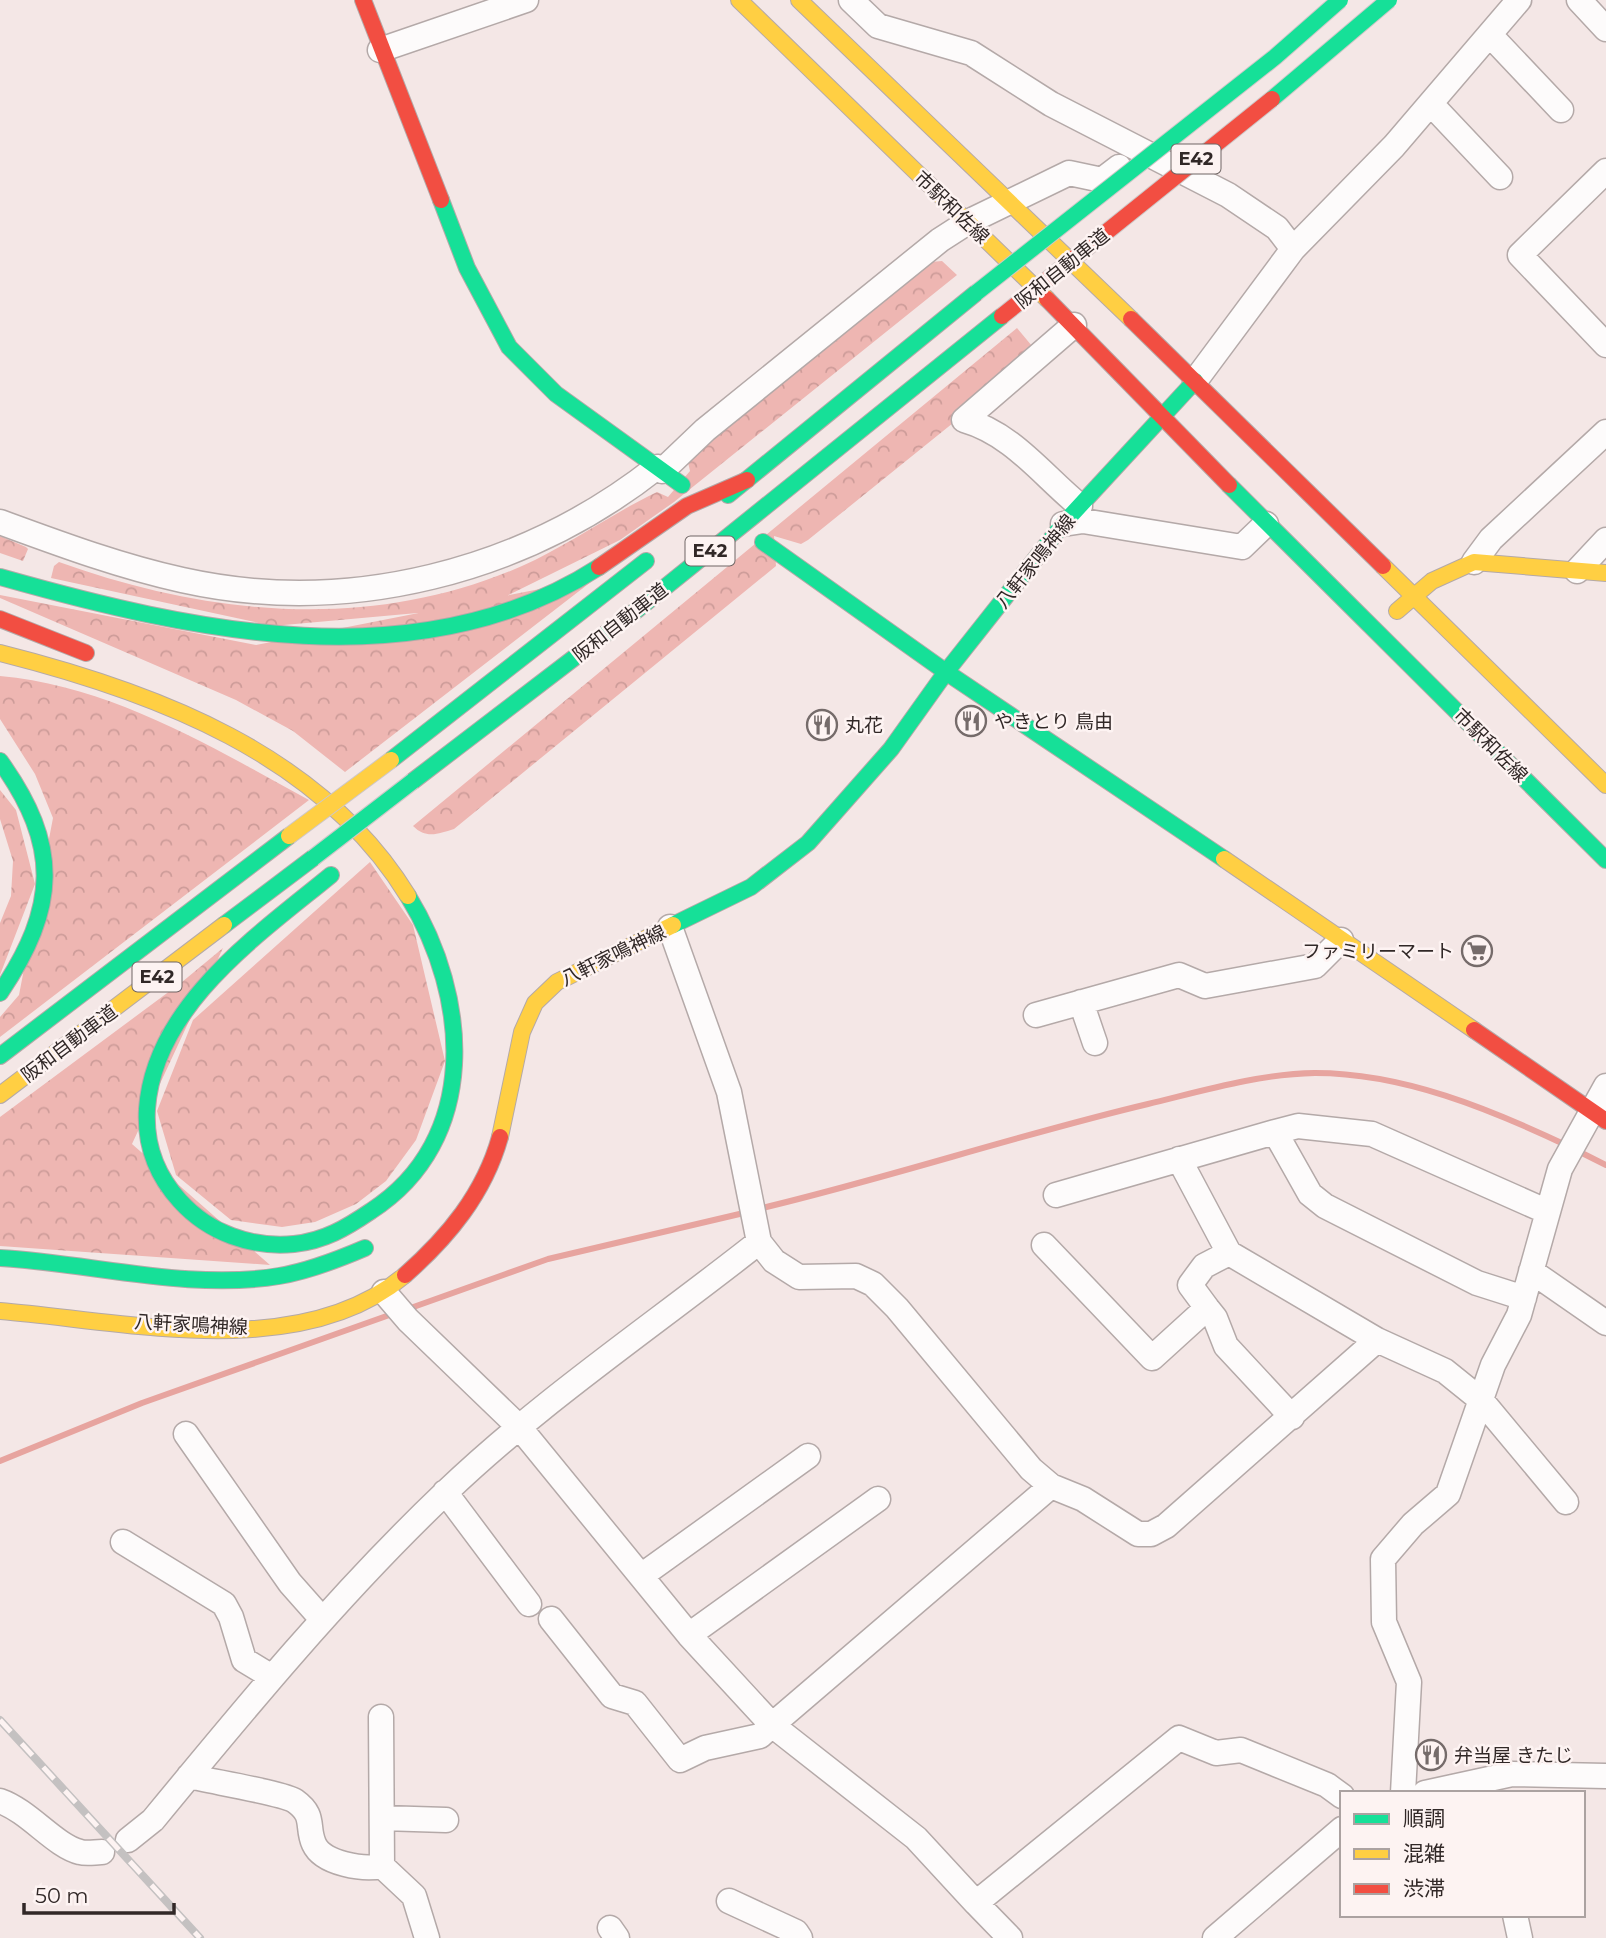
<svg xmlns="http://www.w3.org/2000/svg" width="1606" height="1938" font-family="Montserrat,'Noto Sans JP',sans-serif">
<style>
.forest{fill:url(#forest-crowns)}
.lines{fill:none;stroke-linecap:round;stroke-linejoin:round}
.stream{stroke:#e7a49f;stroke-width:6}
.street-casing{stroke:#b4a9a8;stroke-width:27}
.fast-casing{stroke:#b4a9a8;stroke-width:18}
.slow-casing{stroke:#b4a9a8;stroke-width:18}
.jam-casing{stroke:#b4a9a8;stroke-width:18}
.street{stroke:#fdfbfb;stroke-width:24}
.fast{stroke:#16e098;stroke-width:16}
.slow{stroke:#ffcf43;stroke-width:16}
.jam{stroke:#f24e42;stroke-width:16}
.rail-casing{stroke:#c4c1c1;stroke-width:8}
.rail{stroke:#fdf3f2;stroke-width:5;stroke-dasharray:16;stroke-linecap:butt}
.fast-bridge-casing{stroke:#cec7c7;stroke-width:18;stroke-linecap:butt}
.slow-bridge-casing{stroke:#cec7c7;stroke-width:18;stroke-linecap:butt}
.jam-bridge-casing{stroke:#cec7c7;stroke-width:18;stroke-linecap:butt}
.fast-bridge{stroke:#16e098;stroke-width:16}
.slow-bridge{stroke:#ffcf43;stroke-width:16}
.jam-bridge{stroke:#f24e42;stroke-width:16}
.labels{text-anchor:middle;stroke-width:5;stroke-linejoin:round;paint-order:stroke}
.shield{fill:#fdf3f2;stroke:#6e6564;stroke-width:2}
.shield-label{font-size:18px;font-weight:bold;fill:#312827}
.street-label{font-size:19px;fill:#312827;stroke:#fdf3f2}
.poi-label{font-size:19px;fill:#312827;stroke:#fdf3f2;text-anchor:start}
</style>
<defs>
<pattern id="forest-crowns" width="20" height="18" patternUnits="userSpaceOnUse" patternTransform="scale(1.75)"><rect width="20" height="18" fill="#eeb6b2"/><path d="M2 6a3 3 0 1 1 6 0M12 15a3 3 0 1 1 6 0" fill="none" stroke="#cd9c99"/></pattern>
</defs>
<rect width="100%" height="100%" fill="#f4e7e6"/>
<path class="forest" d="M942,261l15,14 -283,227 -54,38 -136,67 -211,19 -222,-48 3,-12 5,-4c150,54 313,70 463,4 47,-21 89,-52 135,-74l11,5 22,-26 -3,-13 244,-196z
M1017,328l15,18 -79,77 -145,117 -7,4 -27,-8 2,30 -322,263c-16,5 -28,10 -41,-3z
M0,536l26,11 2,2 -5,12 -23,-8z
M596,578l-251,194 -52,-41 -57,-31 -236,-102v-3l256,50z
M0,676c112,10 212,71 309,124l-309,237v-20l19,-22 34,-177 -18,-44 -35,-55z
M0,790l16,20 19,74 -35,91v-52l11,-27 2,-35 -13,-42z
M370,862l43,63 32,136 -29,79 -30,41 -30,23 -41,18 -33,5 -51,-7 -55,-45 -19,-64 36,-91z
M223,948l-91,196 138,121 -270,-19v-129l182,-135z"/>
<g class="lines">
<path class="stream" d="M1578,1151l28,14
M758,1209c131,-31 259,-74 390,-105 54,-13 110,-30 167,-31 88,0 175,36 253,73
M405,1310l143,-51 200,-47
M0,1461l142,-58 253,-90"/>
<g class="street-casing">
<path id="street" d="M851,0l27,26 93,27 80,51 177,91 49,33 16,21
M1579,0l27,29
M1490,35l71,75
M380,50l146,-50
M1431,104l69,73
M1606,171l-86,84 86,90
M1074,325l-110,95c49,14 78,55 116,86
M1195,381l98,-132 101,-103 125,-146
M662,471l43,-41 235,-190 28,-18 101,-49 33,7 17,-13
M0,522c60,22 119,44 182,58 166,37 342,-8 475,-113
M1063,524l20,-3 159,26 24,-23
M1474,562l17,-23 115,-107
M1577,571l29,-31
M670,927l59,165 30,150 15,19 25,16 57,-1 17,8 24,24 134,161 20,17
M1081,1002l14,41
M1036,1015l143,-40 26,11 110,-20 26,-26
M1179,1159l50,94 -25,13 -14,19 17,23
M1056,1195l219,-63
M1044,1245l108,113 55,-50 8,10 11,28 66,71
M1229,1253l148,87 68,31 36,29 85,102
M1531,1271l75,52
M384,1292l24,28 112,108 169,207 83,90 279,-239 32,13 55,35h13l15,-8 211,-186
M1524,1298l-47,-15 -152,-77 -15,-12 -35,-62 23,-6 74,8 176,78
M186,1434l104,149 31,35
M445,1492l84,112
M123,1542l101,62 7,13 13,43 28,17
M641,1576l167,-120
M551,1619l61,77 23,7 45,57 25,-12 55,-12 12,-11 144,113 60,65
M689,1635l189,-136
M381,1717l1,149 32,30 13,42
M189,1776c19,5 94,17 106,25 21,15 11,25 19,43 9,20 50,26 68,22
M1403,1793l6,-111 -25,-60 -1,-63 30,-35 35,-30 45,-129 26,-50 41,-146 46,-83
M1425,1793l87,-19 94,2
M0,1801c29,10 55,45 80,51 7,2 15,0 22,0
M382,1818l64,2
M128,1840l25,-20c93,-113 186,-226 292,-327 96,-92 209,-168 314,-251
M729,1901l67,31 4,6
M1515,1915l5,23
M610,1928l7,10
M1010,1938l-34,-35 203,-165 37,15 25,-3 86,35 15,11
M1215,1938l127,-109"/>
</g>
<g class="fast-casing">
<path id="fast" d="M441,200l26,68 42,79 47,47 126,91
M1229,485l377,375
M728,495l248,-202
M763,542l183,130 278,187
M0,577c191,54 419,106 599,-10
M391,760l255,-199
M0,761c61,85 58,146 0,232
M413,781l225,-172 364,-293
M331,875c-73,60 -177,131 -184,234 -2,34 9,66 33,92 29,32 71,47 114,43 30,-3 52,-16 77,-33 110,-71 99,-214 37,-315
M224,925l89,-67
M673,925l78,-38 57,-44 83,-94 55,-77 117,-148 132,-143
M0,1056l289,-220
M0,1258c90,5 190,33 279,18 30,-5 58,-16 86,-28"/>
</g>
<g class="slow-casing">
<path id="slow" d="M739,0l308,299
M799,0l332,319
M1383,566l223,219
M1397,611l35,-30 42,-19 132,11
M0,653c155,39 321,101 408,243
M1224,859l250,171
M0,1095l224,-170
M500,1137l22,-105 13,-29 22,-21 116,-57
M0,1311c124,10 301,53 405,-36"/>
</g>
<g class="jam-casing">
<path id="jam" d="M363,0l78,200
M1047,299l182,186
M1131,319l252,247
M599,567l88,-61 60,-26
M0,619l86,34
M1474,1030l132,91
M405,1275c43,-38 79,-81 95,-138"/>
</g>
<use href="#street" class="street"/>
<use href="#fast" class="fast"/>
<use href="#slow" class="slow"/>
<use href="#jam" class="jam"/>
<g class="rail-casing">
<path id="rail" d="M0,1720l200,218"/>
</g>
<use href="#rail" class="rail"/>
<g class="fast-bridge-casing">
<path id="fast-bridge" d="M1272,99l117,-99
M976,293l299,-236 65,-57
M313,858l100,-77"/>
</g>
<g class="slow-bridge-casing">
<path id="slow-bridge" d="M289,836l102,-76"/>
</g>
<g class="jam-bridge-casing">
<path id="jam-bridge" d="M1002,316l270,-217"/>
</g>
<use href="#fast-bridge" class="fast-bridge"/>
<use href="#slow-bridge" class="slow-bridge"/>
<use href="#jam-bridge" class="jam-bridge"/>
</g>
<defs>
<g id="restaurant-ring" transform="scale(1.575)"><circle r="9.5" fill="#fdf3f2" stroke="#756b6a" stroke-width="1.5"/><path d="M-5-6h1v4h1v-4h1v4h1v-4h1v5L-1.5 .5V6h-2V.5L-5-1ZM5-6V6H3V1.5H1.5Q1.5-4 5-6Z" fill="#756b6a"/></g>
<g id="supermarket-ring" transform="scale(1.575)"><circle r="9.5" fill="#fdf3f2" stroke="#756b6a" stroke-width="1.5"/><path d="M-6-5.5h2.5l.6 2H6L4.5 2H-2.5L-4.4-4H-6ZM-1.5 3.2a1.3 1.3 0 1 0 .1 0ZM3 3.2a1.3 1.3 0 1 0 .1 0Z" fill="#756b6a"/></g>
</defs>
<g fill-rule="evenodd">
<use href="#restaurant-ring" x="971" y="721"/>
<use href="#restaurant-ring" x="822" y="725"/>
<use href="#supermarket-ring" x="1477" y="951"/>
<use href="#restaurant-ring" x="1431" y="1755"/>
</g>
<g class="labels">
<g class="shield">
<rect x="1171.5" y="144.5" width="49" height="29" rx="5"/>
<rect x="685.5" y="536.5" width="49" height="29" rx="5"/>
<rect x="132.5" y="962.5" width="49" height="29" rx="5"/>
</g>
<g class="shield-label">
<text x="1196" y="165">E42</text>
<text x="710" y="557">E42</text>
<text x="157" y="983">E42</text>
</g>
<g class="street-label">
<text transform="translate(952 207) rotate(44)" y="7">市駅和佐線</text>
<text transform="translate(1062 268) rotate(-39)" y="7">阪和自動車道</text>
<text transform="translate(1035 561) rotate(-51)" y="7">八軒家鳴神線</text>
<text transform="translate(620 622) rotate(-38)" y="7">阪和自動車道</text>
<text transform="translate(1491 745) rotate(45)" y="7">市駅和佐線</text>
<text transform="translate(613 955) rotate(-26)" y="7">八軒家鳴神線</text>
<text transform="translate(69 1043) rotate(-37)" y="7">阪和自動車道</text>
<text transform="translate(191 1324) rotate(3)" y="7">八軒家鳴神線</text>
</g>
<g class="poi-label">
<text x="994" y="728">やきとり 鳥由</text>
<text x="845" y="732">丸花</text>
<text x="1454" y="958" text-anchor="end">ファミリーマート</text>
<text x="1454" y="1762">弁当屋 きたじ</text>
</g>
</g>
<rect x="1340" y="1791" width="245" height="126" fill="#fdf3f2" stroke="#aba2a1" stroke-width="2"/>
<rect x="1354" y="1814" width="35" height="10" fill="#16e098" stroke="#aba2a1" stroke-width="2"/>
<text x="1403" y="1826" font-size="21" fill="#312827">順調</text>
<rect x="1354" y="1849" width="35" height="10" fill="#ffcf43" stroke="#aba2a1" stroke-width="2"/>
<text x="1403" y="1861" font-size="21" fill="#312827">混雑</text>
<rect x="1354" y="1884" width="35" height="10" fill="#f24e42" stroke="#aba2a1" stroke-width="2"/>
<text x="1403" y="1896" font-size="21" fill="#312827">渋滞</text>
<path d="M24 1903v10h150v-10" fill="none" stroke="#312827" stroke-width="3.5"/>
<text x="35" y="1903" font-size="21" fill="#312827" stroke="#fdf3f2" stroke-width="5" paint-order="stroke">50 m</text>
</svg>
